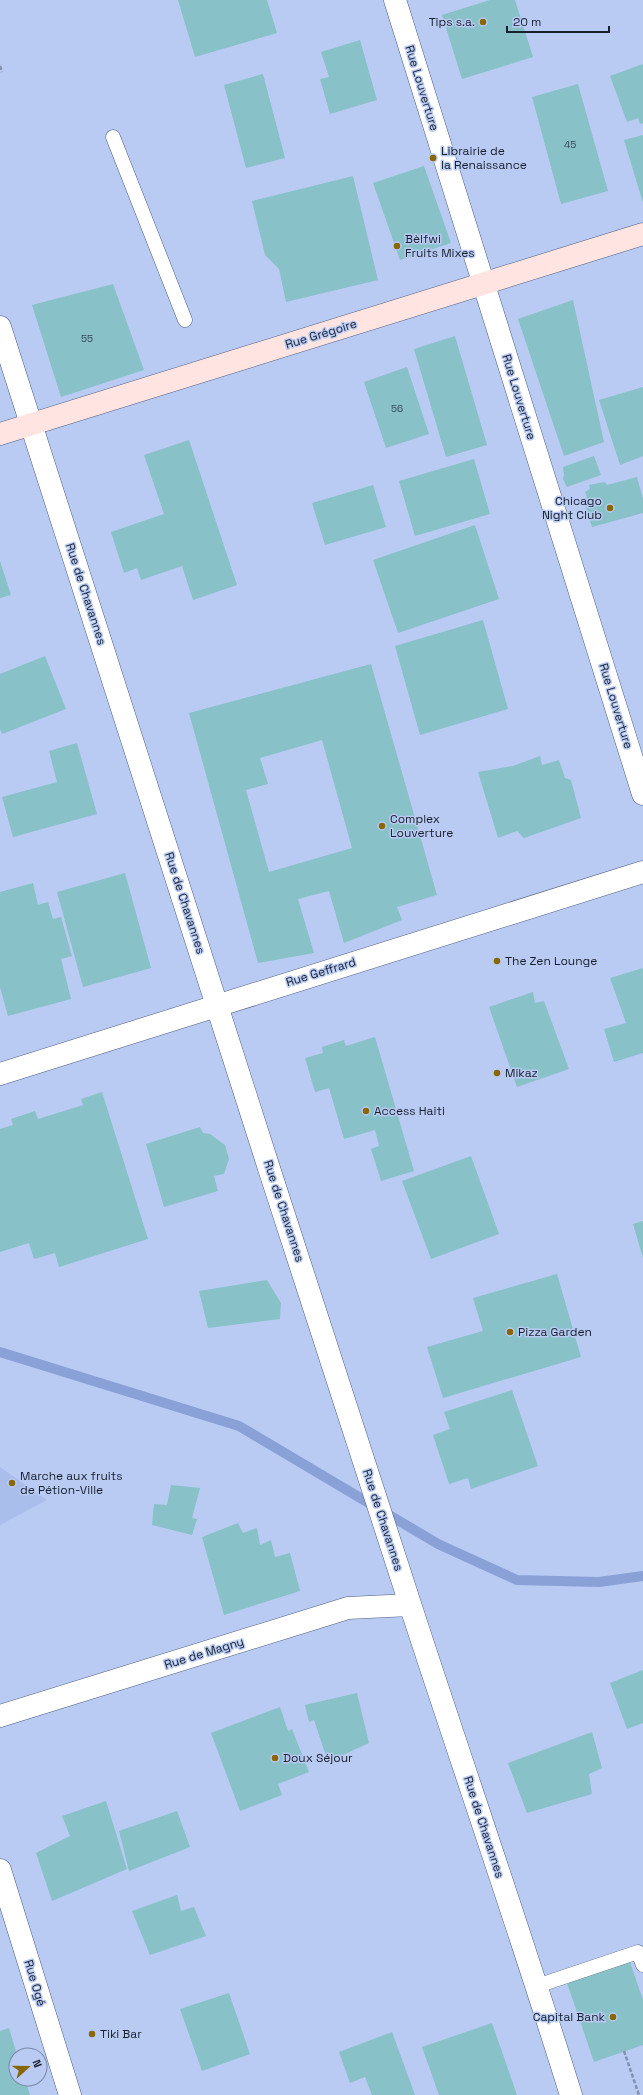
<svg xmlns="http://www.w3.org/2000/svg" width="643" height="2095" font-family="'Space Grotesk',sans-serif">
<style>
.built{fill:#aabeeb}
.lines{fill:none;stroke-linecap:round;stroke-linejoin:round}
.stream{stroke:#8aa1d7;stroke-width:10}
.building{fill:#88c1c8;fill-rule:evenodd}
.service-casing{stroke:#4e5d7f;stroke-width:15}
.minor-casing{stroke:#4e5d7f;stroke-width:23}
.tertiary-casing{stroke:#4e5d7f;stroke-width:23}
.secondary-casing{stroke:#4e5d7f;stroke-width:23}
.path{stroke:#8391b1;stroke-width:2.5;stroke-dasharray:4 2;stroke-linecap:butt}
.service{stroke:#fff;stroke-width:14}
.minor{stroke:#fff;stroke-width:22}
.tertiary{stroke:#fff;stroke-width:22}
.secondary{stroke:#ffe4e1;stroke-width:22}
.poi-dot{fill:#886704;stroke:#b9cbf3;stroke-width:1.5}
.labels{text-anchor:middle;stroke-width:3;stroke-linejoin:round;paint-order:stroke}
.number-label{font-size:10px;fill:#344854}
.poi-label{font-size:12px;fill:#181f2d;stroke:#b9cbf3;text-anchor:start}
.street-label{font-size:12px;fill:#181f2d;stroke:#b9cbf3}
</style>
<rect width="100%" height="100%" fill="#b9cbf3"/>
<path class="built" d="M0,1467l47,33 -47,25z"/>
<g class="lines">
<path class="stream" d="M0,1352l239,74 199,118 79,36 82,2 44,-6"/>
</g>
<path class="building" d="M178,0h89l10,33 -82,24z
M490,0h25l18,57 -71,22 -20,-64z
M360,40l17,60 -47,14 -10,-35 9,-2 -8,-25z
M643,64v59l-3,1 -2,-6 -11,4 -17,-46z
M263,74l22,84 -39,10 -22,-83z
M578,84l30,107 -47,13 -29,-107z
M643,135v68l-19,-63z
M424,166l27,77 -51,17 -27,-77z
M353,176l25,104 -92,22 -7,-33 -14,-14 -13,-54z
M113,284l31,86 -83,27 -29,-92z
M573,300l31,142 -40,14 -46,-137z
M455,336l32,109 -41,12 -32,-108z
M407,367l22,67 -43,14 -22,-66z
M643,387v69l-23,9 -21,-65z
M189,440l48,145 -44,15 -11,-34 -41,14 -4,-12 -13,5 -13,-41 53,-18 -20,-59z
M594,456l7,19 -34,12 -4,-8 1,-4 -1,-8z
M474,459l16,55 -75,22 -16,-55z
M637,477l6,22v14l-51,14 -8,-26 3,-4 -2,-5 5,-3 -1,-4 16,-3 2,3z
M373,485l13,42 -61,18 -13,-42z
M475,525l24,74 -101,34 -25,-73z
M0,561l11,34 -11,3z
M483,620l25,89 -88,26 -25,-89z
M45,656l21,53 -64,25 -2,-5v-55z
M371,664l66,231 -40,12 5,13 -58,23 -15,-52 -31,8 16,54 -56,10 -69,-250zM322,740l30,108 -83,24 -23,-82 22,-6 -8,-26z
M77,743l20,71 -84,23 -11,-40 55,-15 -8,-31z
M540,756l2,9 17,-5 6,18 6,2 10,38 -57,20 -7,-7 -19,7 -20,-66 35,-6z
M125,873l26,95 -68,19 -26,-95z
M33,883l5,22 10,-3 5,17 8,-2 11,39 -11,3 10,40 -63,17 -8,-29v-95z
M643,968v85l-29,9 -10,-33 22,-6 -16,-45z
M533,992l2,11 9,-2 25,68 -52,18 -28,-80z
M375,1037l39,134 -33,10 -10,-32 8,-3 -4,-16 -31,9 -15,-51 -14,4 -10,-34 18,-5 -1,-6 22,-7 2,6z
M102,1092l46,147 -89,28 -4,-14 -21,6 -5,-16 -29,9v-123l13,-4 -2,-6 24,-8 3,8 45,-14 -2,-6z
M200,1127l3,6 7,1 15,11 4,14 -5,15 -10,2 4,15 -54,16 -18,-63z
M471,1156l28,78 -68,25 -29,-78z
M643,1221v37l-10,-34z
M557,1274l24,83 -138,41 -16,-51 56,-16 -10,-33z
M267,1280l14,23 -1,16 -72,9 -9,-37z
M512,1390l26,76 -67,23 -3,-11 -19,6 -16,-49 17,-6 -6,-17z
M171,1485l29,3 -8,30 5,1 -5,16 -40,-10 2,-21 13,1z
M238,1523l5,10 14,-5 3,17 11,-5 4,17 15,-4 10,38 -76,24 -22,-78z
M643,1670v53l-16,6 -17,-46z
M357,1693l12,50 -41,19 -14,-42 -5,2 -4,-17z
M280,1707l8,24 4,-2 17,43 -31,12 4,11 -42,16 -29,-78z
M592,1732l10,36 -13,6 3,20 -65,19 -19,-50z
M106,1801l21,68 -75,32 -16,-48 34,-17 -8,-20z
M177,1811l13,36 -61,24 -10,-40z
M177,1895l4,16 13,-4 12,29 -56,19 -18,-44z
M630,1962l13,38v45l-49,17 -27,-79z
M229,1993l21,61 -48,17 -22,-62z
M492,2023l25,72h-78l-17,-48z
M9,2028l8,27 -1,24h9l5,16h-30v-64z
M392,2032l23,63h-43l-7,-18 -15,6 -11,-31z"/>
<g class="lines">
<g class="service-casing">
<path id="service" d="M113,137l72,183
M537,1986l101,-34 5,13"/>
</g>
<g class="minor-casing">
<path id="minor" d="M395,0l248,794
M0,327c136,426 272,854 411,1280 53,163 109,324 160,488
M0,1074l643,-202
M0,1716l348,-108 62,-3"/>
</g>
<g class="tertiary-casing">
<path id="tertiary" d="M0,1870l70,225"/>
</g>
<g class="secondary-casing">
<path id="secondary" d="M0,434l643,-200"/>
</g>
<path class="path" d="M0,66l2,6
M624,2051l15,44"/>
<use href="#service" class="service"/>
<use href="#minor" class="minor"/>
<use href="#tertiary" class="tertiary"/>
<use href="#secondary" class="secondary"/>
</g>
<g class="poi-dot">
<circle cx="483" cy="22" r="4"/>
<circle cx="433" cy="158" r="4"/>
<circle cx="397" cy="246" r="4"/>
<circle cx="610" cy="508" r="4"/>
<circle cx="382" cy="826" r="4"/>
<circle cx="497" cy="961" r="4"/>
<circle cx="497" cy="1073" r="4"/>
<circle cx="366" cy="1111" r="4"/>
<circle cx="510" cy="1332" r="4"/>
<circle cx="12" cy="1483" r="4"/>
<circle cx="275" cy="1758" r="4"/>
<circle cx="613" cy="2017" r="4"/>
<circle cx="92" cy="2034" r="4"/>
</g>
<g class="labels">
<g class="number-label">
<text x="570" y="148">45</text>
<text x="87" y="342">55</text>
<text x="397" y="412">56</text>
</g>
<g class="poi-label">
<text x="475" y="26" text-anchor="end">Tips s.a.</text>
<text x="441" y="155">Librairie de<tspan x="441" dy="14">la Renaissance</tspan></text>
<text x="405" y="243">Bèlfwi<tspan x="405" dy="14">Fruits Mixes</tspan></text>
<text x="602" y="505" text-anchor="end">Chicago<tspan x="602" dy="14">Night Club</tspan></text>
<text x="390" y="823">Complex<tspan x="390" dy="14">Louverture</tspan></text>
<text x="505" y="965">The Zen Lounge</text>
<text x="505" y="1077">Mikaz</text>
<text x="374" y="1115">Access Haiti</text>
<text x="518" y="1336">Pizza Garden</text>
<text x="20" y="1480">Marche aux fruits<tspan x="20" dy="14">de Pétion-Ville</tspan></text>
<text x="283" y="1762">Doux Séjour</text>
<text x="605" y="2021" text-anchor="end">Capital Bank</text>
<text x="100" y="2038">Tiki Bar</text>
</g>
<g class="street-label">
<text transform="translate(422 88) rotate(73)" y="4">Rue Louverture</text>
<text transform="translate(321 334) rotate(-17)" y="4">Rue Grégoire</text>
<text transform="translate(519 397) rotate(73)" y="4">Rue Louverture</text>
<text transform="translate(86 594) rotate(72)" y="4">Rue de Chavannes</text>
<text transform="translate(616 706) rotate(73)" y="4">Rue Louverture</text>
<text transform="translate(185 903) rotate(72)" y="4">Rue de Chavannes</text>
<text transform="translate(321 972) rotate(-17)" y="4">Rue Geffrard</text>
<text transform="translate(284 1211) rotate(72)" y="4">Rue de Chavannes</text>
<text transform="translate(383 1520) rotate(72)" y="4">Rue de Chavannes</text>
<text transform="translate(204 1653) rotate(-17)" y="4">Rue de Magny</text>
<text transform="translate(484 1827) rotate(72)" y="4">Rue de Chavannes</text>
<text transform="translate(35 1983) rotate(73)" y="4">Rue Ogé</text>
</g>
</g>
<g transform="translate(28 2067) rotate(69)"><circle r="19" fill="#b9cbf3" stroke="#7986a4"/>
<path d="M0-3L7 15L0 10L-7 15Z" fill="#886704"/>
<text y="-6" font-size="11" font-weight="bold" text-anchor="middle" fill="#181f2d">N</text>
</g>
<path d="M507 26v6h102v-6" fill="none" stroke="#181f2d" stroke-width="2"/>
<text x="513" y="26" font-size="12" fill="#181f2d" stroke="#b9cbf3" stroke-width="3" paint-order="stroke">20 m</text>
</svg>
